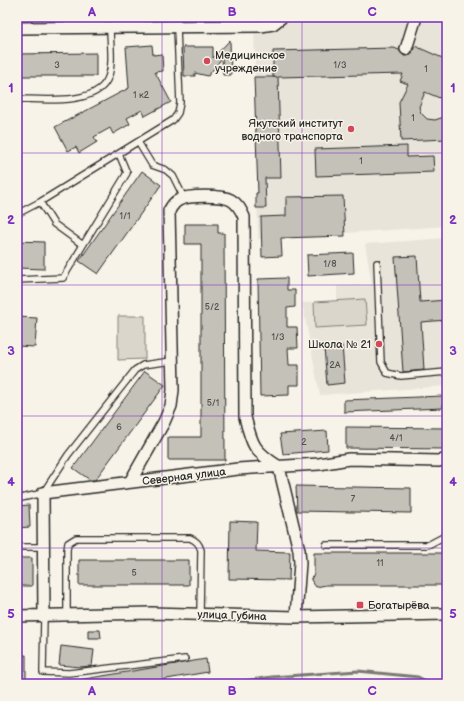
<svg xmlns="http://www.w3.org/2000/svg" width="464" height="701" font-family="'Balsamiq Sans',sans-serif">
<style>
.built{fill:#e8e4da}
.green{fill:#dad6cc;stroke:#82807c}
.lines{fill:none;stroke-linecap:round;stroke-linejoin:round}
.stream{stroke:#7a7874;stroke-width:3}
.building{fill:#c4c1b9;stroke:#2b2b2b}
.lane-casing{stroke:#2b2b2b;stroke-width:8}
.street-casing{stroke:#2b2b2b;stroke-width:14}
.lane{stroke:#f7f3e8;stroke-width:5.5}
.street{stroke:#f7f3e8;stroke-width:11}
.grid{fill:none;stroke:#7b2cbf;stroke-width:1;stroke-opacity:0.55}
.poi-dot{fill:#d1495b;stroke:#f7f3e8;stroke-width:1.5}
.labels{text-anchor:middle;stroke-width:3;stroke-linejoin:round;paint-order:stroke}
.number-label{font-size:9px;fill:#51504e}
.poi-label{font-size:11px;fill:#2b2b2b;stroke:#f7f3e8;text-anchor:start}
.street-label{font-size:11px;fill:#2b2b2b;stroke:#f7f3e8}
.neatline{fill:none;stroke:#7b2cbf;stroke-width:1.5}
.grid-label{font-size:13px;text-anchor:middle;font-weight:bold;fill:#7b2cbf}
</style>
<rect width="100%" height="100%" fill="#f7f3e8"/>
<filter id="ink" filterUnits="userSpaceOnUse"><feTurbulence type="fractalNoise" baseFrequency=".025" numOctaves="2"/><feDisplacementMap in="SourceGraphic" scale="8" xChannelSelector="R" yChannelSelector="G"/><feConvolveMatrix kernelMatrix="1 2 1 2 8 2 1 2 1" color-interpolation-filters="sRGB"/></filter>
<g filter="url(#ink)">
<path class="built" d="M254,17l28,3 38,-3h127v209l-189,13z
M447,238v148l-127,9 -18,-92 35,-2v-15l35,-1 -7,-41z"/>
<path class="green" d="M365,299l2,26 -52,3 -1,-26z
M118,316h27v43l-27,1z"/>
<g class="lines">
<path class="stream" d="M223,684l49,-7 86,-6 60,6 14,7"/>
</g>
<path class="building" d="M230,40l1,35h-8l-1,-17 -14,18 -13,-3v3h-11l-1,-29h30v11z
M152,45l1,10 9,-1 1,17 -8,1 16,30 -26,14 -3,-6 -15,8 3,6 -17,10 -3,-6 -16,9 3,5 -18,11 -3,-6 -8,4 -13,-24 74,-39 -3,-41z
M415,46l32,14v41l-22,-9 -6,15 2,6 6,6 8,1 12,-4v23l-46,2 -2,-39 9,-18 -8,-3 3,-7 -125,3 3,101h-16l1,30h-10v-15h2l-4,-116h23h-4v-26l121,-3 5,2 5,6h3l4,-1z
M96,53v23h-79v-22z
M407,146v11l26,-1 1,16 -118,4 -1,-27z
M142,171l19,14 -63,89 -19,-13z
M343,196l2,40 -64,2 1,18 -20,1 -1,-40 25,-1v-19z
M185,224h33v9h6l1,227h-57v-23h33v-193h-16z
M17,241l27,1v27l-27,-1z
M353,253l1,20 -46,3 -1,-21z
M417,256l3,46 27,-2v20l-26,2 3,48 -21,2 -8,-115z
M287,278v12h8v17l-8,1v19h10l1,21h-10l1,17h10v20h-10v10l-29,1 -2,-117z
M17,317l20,1 -2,29 -18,-1z
M342,345l3,38 -18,2 -3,-38z
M145,371l20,14 -70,95h-5l-17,-12z
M443,396v12l-99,4v-12z
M346,427l101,1v21l-101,-1z
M327,431l1,19 -45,4 -3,-20z
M296,486l115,2v25l-114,-2z
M29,505l1,22 -13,1v-22z
M230,521l27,1 -1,29 34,1 -1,28 -60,-1z
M314,553h133v32h-121l-10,2 -5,-7 3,-7z
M17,558h15v28h-15z
M79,560h110v25h-110z
M88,630h12l1,8h-13z
M61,646l33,4 -2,16 -12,1 -21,-2z
M26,655v29h-9v-28z
M206,659l2,13 -71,12h-58l-1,-4z"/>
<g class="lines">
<g class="lane-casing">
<path id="lane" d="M96,28l2,-11
M17,99c24,0 77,7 90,-19 7,-14 3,-36 3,-52
M138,142l14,23 14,5 7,6 11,22
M40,202l14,22 29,21
M17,214l23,-12 133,-82 5,-7 2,-10 -3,-75
M377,263l4,99 6,11 14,3 46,-4
M17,280l46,-2 64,-105 -8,-19
M17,499l26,-6 25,-38 67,-85 8,-5 29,-4
M326,545h102l19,-10
M17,547h27
M67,615v-65l1,-7 8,-5h114c7,3 9,6 11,12l-1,64
M44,616l-1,56 26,1 116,-14"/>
</g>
<g class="street-casing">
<path id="street" d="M17,28l244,-2 12,-2 9,-7
M406,49l10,-32
M130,482l34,-60 7,-16 2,-16 -4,-179c3,-5 5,-9 10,-11 9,-5 43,-5 52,0 7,4 10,10 13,17l1,200c7,29 9,34 34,50l20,83 1,13 -4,54
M17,616l134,-3 145,4 151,-3
M44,616l-1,-123 195,-24 81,-5 30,-5 90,2 8,-2"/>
</g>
<use href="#lane" class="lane"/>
<use href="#street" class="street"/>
</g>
</g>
<path class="grid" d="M162,17v667M302,17v667M17,153h430M17,285h430M17,416h430M17,548h430"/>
<g class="poi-dot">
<circle cx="207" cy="61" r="4"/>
<circle cx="351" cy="129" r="4"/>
<circle cx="379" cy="344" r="4"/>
<rect x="356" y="601" width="8" height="8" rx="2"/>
</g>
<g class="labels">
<g class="number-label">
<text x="57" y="68">3</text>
<text x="340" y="68">1/3</text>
<text x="426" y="72">1</text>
<text x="141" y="98">1 к2</text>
<text x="413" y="121">1</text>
<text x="361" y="164">1</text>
<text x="125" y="219">1/1</text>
<text x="330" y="267">1/8</text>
<text x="212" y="310">5/2</text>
<text x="278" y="340">1/3</text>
<text x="335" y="368">2А</text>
<text x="213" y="406">5/1</text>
<text x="119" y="430">6</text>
<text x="396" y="441">4/1</text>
<text x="304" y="445">2</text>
<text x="353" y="502">7</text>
<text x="380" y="566">11</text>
<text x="134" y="576">5</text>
</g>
<g class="poi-label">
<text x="215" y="59">Медицинское<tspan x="215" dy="13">учреждение</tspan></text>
<text x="343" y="127" text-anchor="end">Якутский институт<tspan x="343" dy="13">водного транспорта</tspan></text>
<text x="371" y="348" text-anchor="end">Школа № 21</text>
<text x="368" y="609">Богатырёва</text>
</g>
<g class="street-label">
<text transform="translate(184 476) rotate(-7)" y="4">Северная улица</text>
<text transform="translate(232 615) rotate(2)" y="4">улица Губина</text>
</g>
</g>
<rect width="464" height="701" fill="none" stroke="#f7f3e8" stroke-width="44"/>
<rect x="22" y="22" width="420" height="657" class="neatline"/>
<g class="grid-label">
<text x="92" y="16">A</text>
<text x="232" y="16">B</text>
<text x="372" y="16">C</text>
<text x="11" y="92">1</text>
<text x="453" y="92">1</text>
<text x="11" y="224">2</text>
<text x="453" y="224">2</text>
<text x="11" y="355">3</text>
<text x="453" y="355">3</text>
<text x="11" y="486">4</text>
<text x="453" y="486">4</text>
<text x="11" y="618">5</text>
<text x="453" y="618">5</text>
<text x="92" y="695">A</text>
<text x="232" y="695">B</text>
<text x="372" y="695">C</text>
</g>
</svg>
